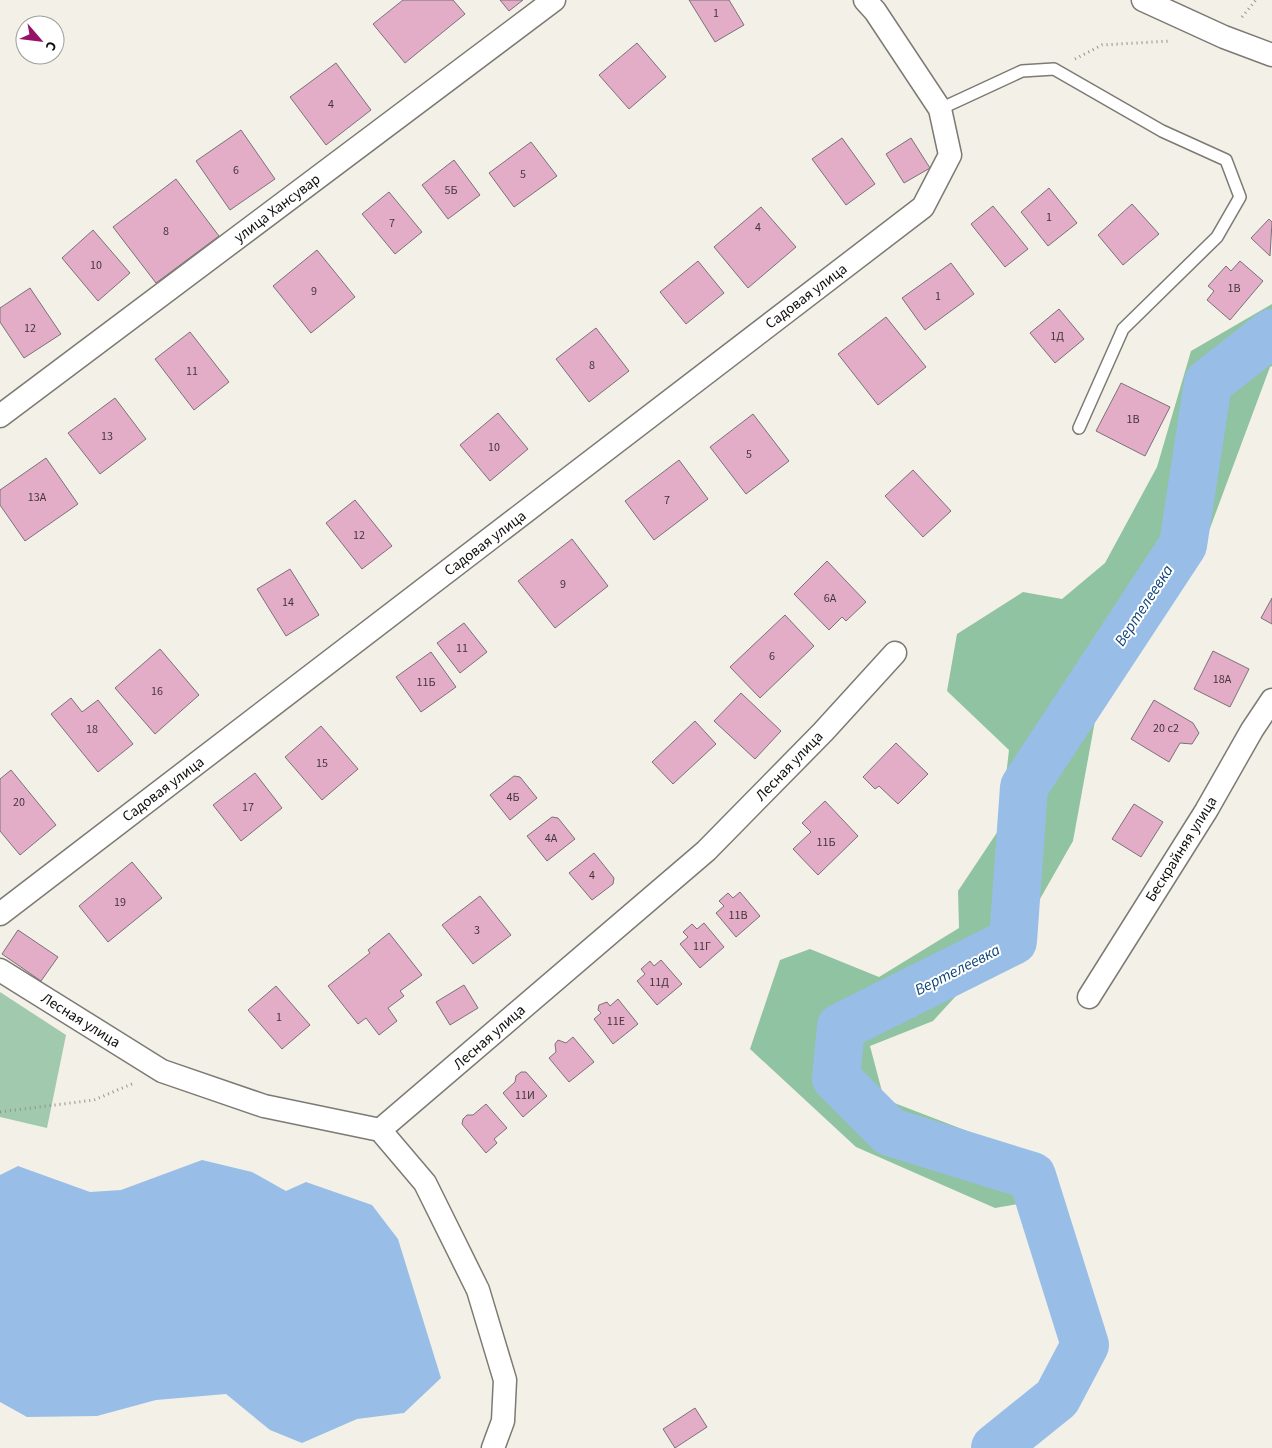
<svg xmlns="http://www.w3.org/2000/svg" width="1272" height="1448" font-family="'Source Sans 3',sans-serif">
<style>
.green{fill:#a1c9ae}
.forest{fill:#90c3a1}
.water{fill:#98bee8}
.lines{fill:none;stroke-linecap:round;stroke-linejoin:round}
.river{stroke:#98bee8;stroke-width:48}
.building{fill:#e3adc8;stroke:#7a7276}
.service-casing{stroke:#7d7a73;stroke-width:14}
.minor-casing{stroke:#7d7a73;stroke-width:25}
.path{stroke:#94928c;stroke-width:3;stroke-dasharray:1 4;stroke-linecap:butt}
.service{stroke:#fff;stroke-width:11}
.minor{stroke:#fff;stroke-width:22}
.labels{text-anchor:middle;stroke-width:4;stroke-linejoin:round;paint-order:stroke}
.number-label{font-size:12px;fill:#44363a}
.street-label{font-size:15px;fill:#0f0e0b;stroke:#fff}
.water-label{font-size:16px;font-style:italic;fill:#0d4477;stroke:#fff}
</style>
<rect width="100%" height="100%" fill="#f3f0e8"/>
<path class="green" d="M0,992l66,43 -19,93 -47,-11z"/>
<path class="forest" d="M1272,304v62l-2,1 -64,172 -101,127 -32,175 -41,72 -99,108 -63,25 14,53 91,35 49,69 -29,5 -139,-61 -106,-98 30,-89 30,-11 69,28 80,-49 -1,-37 42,-63 9,-78 -62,-59 10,-57 66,-42 39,7 43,-36 52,-96 34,-116z"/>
<path class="water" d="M202,1160l50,12 34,19 20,-9 66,23 26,34 43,139 -37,35 -47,6 -55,24 -32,-13 -44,-36 -70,6 -59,16 -70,1 -27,-15v-227l18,-9 72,26 31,-2z"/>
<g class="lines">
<path class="river" d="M995,1448l62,-50 28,-53 -53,-169 -142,-44 -54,-54 5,-51 172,-86 11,-154 159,-242 25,-162 64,-50"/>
</g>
<path class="building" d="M403,0h50l12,14 -60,49 -32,-39z
M500,0h23l-14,11z
M689,0h40l15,25 -29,17z
M637,43l29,34 -37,32 -30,-34z
M336,63l35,47 -45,35 -36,-48z
M241,130l34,49 -45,31 -34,-49z
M842,138l33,46 -29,21 -34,-46z
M911,138l19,30 -26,15 -18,-29z
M531,142l26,34 -43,31 -25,-34z
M454,160l26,35 -32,24 -26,-34z
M176,179l43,57 -63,47 -43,-56z
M1049,188l28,35 -29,23 -27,-34z
M389,192l33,40 -27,22 -33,-40z
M1132,204l27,30 -36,31 -25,-30z
M993,206l35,43 -23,18 -34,-43z
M761,207l35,40 -48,41 -34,-41z
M1269,219l3,3 -2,34 -19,-18z
M93,230l37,43 -32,28 -36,-43z
M317,250l38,47 -44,36 -38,-47z
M698,261l26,32 -38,31 -26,-32z
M1240,261l23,20 -33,39 -23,-20 7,-9 -6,-5 18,-20 5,5z
M951,263l23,31 -49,36 -23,-32z
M30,288l31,46 -37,24 -24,-36v-14z
M1059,309l25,30 -29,24 -25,-30z
M886,317l40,50 -48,38 -40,-51z
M596,328l33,43 -40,31 -33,-43z
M190,332l39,50 -35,28 -39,-51z
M1121,383l49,24 -25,49 -49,-25z
M115,398l31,41 -46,35 -32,-41z
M498,413l30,36 -38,32 -30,-36z
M753,414l36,47 -43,33 -36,-47z
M46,458l32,46 -53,37 -25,-36v-15z
M679,460l29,39 -54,41 -29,-39z
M913,470l38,41 -28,26 -38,-41z
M355,500l37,46 -30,23 -36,-46z
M572,539l36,47 -53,42 -37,-47z
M827,561l39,41 -20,19 -4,-4 -13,13 -35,-36z
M290,569l29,46 -33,21 -29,-47z
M1272,598v26l-11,-6z
M785,615l29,31 -54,52 -30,-31z
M464,623l23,29 -27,21 -23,-30z
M160,649l39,46 -44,39 -40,-46z
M1213,651l36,18 -19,38 -36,-18z
M431,652l25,35 -35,25 -25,-35z
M741,693l40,38 -26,28 -41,-38z
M71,698l11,14 16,-12 35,44 -35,28 -47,-58z
M1154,700l39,23 6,10 -7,11 -12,-1 -11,19 -38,-23z
M695,721l21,23 -43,40 -21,-22z
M321,726l37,43 -36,31 -37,-43z
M896,743l32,31 -30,30 -19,-18 -4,3 -12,-12z
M11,770l45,55 -36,30 -20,-24v-52z
M255,773l27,35 -41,33 -28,-36z
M514,776l6,1 17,21 -27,22 -20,-25z
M825,801l33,35 -40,39 -25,-26 18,-17 -9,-9z
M1134,804l29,18 -22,35 -29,-18z
M552,817l6,1 17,21 -28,22 -20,-25z
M594,853l20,25 -1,6 -21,16 -23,-27z
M132,862l30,36 -54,44 -29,-36z
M740,892l20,24 -24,21 -20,-24 8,-7 -5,-5 9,-8 5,5z
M480,896l31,39 -38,29 -31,-39z
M704,923l20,24 -24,21 -20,-24 8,-7 -5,-5 9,-8 5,5z
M18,930l40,27 -17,24 -39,-27z
M389,933l33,42 -22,16 4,5 -16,12 9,13 -18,14 -13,-17 -8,6 -30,-38 42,-33 -2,-3z
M661,960l21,24 -25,21 -20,-24 8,-7 -4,-5 9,-8 4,5z
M464,985l14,23 -28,17 -14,-23z
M276,986l34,39 -28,24 -34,-39z
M618,999l20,25 -25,20 -19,-25 7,-6 -3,-3 1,-5 8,-3 3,4z
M573,1037l21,25 -25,20 -20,-24 7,-6 -1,-8 3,-4 8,3z
M521,1072h5l21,24 -24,21 -20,-24 12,-11 1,-6z
M486,1104l21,24 -13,11 3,4 -11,10 -24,-29 1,-5 4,-4h6z
M695,1408l12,19 -32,21 -12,-19z"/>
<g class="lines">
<g class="service-casing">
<path id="service" d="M940,109l82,-38 32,-2 108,62 64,29 14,37 -23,40 -94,92 -44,99"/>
</g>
<g class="minor-casing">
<path id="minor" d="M1143,0l81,37 48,18
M0,416l554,-416
M0,914l923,-707 27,-52 -10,-46 -65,-98 -10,-11
M0,970l162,101 102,35 116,24 326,-279 117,-119 72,-79
M1089,997l117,-186 46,-81 20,-30
M380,1130l45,53 53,107 27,90 -2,41 -10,27"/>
</g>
<path class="path" d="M1242,17l14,-17
M1075,59l27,-14 68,-4
M0,1112l94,-12 40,-17"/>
<use href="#service" class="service"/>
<use href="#minor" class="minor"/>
</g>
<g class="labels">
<g class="number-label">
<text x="716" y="17">1</text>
<text x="331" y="108">4</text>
<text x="236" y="174">6</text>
<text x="523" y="178">5</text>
<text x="451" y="194">5Б</text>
<text x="1049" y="221">1</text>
<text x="392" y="227">7</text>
<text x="758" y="231">4</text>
<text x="166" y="235">8</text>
<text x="96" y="269">10</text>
<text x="1234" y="292">1В</text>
<text x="314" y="295">9</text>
<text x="938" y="300">1</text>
<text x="30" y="332">12</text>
<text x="1057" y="340">1Д</text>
<text x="592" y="369">8</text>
<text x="192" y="375">11</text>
<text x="1133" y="423">1В</text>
<text x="107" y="440">13</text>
<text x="494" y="451">10</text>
<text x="749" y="458">5</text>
<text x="37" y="501">13А</text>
<text x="667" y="504">7</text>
<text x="359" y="539">12</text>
<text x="563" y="588">9</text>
<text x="830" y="602">6А</text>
<text x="288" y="606">14</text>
<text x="462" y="652">11</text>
<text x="772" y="660">6</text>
<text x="1222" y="683">18А</text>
<text x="426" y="686">11Б</text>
<text x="157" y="695">16</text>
<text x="1166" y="732">20 с2</text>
<text x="92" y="733">18</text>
<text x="322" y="767">15</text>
<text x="513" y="801">4Б</text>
<text x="19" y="806">20</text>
<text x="248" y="811">17</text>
<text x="551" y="842">4А</text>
<text x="826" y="846">11Б</text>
<text x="592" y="879">4</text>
<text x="120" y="906">19</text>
<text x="738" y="919">11В</text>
<text x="477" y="934">3</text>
<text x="702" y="950">11Г</text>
<text x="659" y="986">11Д</text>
<text x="279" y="1021">1</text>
<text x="616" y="1025">11Е</text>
<text x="525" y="1099">11И</text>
</g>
<g class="street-label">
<text transform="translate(277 208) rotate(-37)" y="5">улица Хансувар</text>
<text transform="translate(806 296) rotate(-37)" y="5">Садовая улица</text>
<text transform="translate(485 543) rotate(-37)" y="5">Садовая улица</text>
<text transform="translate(789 766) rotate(-46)" y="5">Лесная улица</text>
<text transform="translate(163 789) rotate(-37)" y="5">Садовая улица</text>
<text transform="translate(1181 849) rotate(-58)" y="5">Бескрайняя улица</text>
<text transform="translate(81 1020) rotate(32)" y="5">Лесная улица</text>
<text transform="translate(489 1037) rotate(-41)" y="5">Лесная улица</text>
</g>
<g class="water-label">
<text transform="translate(1143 605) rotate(-57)" y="6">Вертелеевка</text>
<text transform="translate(957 969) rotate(-27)" y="6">Вертелеевка</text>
</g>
</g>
<g transform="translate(40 40) rotate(118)"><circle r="24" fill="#ffffff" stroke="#9f9f9d"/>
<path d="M0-4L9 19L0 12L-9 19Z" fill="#971168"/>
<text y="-8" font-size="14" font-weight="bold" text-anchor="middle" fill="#0f0e0b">С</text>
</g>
</svg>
